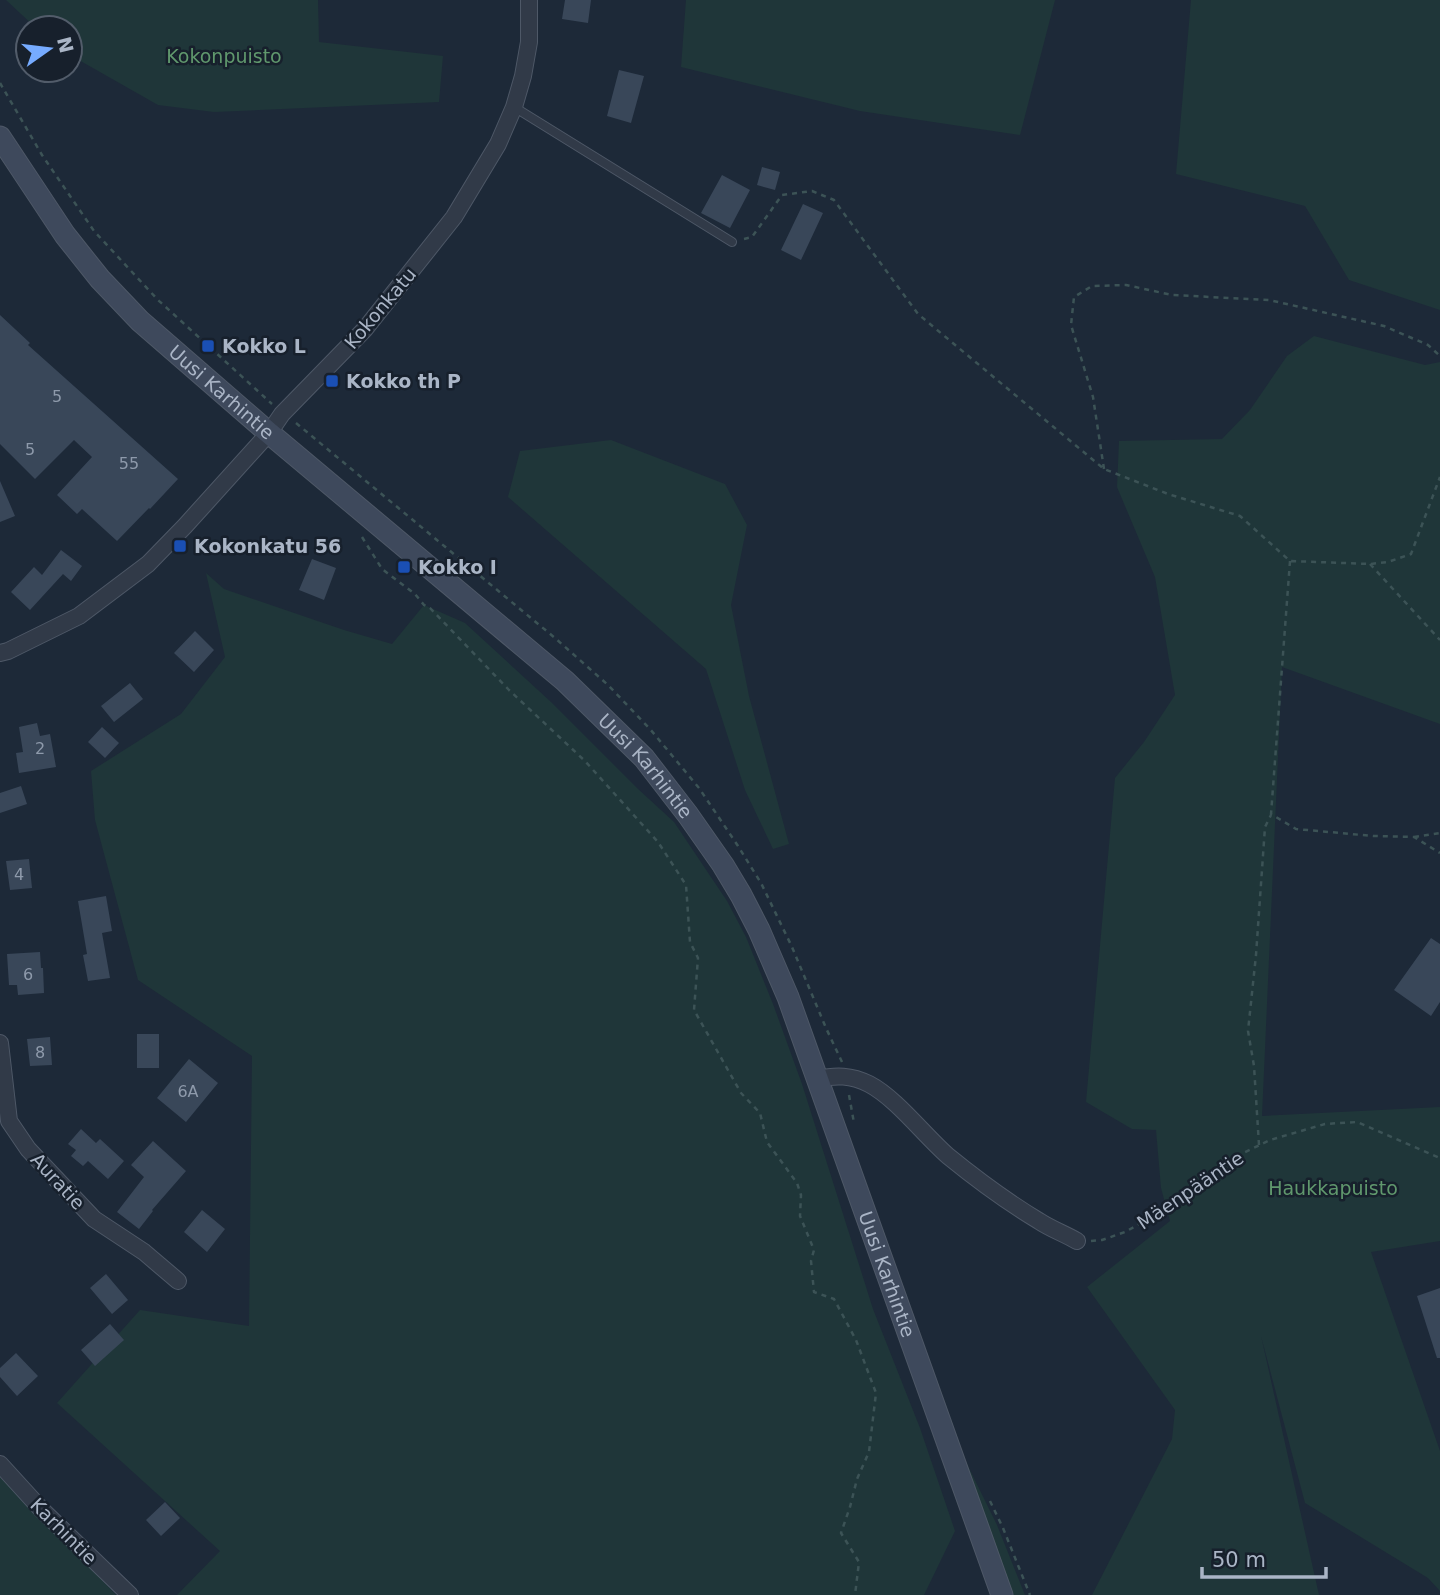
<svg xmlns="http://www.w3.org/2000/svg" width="1440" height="1595" font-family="'DejaVu Sans',sans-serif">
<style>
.green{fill:#1f3639}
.building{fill:#394759}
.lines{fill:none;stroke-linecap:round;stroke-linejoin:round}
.lane-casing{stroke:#4e5867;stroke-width:10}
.street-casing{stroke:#4e5867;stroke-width:18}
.secondary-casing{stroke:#4e5867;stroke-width:23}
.path{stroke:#3c5356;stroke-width:2.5;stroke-dasharray:5 5;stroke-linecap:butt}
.lane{stroke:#313a48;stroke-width:8}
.street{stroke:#313a48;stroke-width:16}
.secondary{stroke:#3e495c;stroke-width:21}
.transit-dot{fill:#1a4fb4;stroke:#17202c;stroke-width:2.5}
.labels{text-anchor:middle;stroke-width:5;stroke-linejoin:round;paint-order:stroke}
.number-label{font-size:16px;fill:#8e9aab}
.park-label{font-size:19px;fill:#60986d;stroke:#17202c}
.street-label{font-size:19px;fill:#aab5c6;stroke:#17202c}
.poi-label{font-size:19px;font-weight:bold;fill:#aab5c6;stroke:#17202c;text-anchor:start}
</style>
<rect width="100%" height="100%" fill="#1d2938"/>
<path class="green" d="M6,0h312l1,42 124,14 -4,46 -225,10 -56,-7 -88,-50v-27h-34z
M686,0h369l-35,135 -160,-24 -179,-44z
M1191,0h249v310l-91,-30 -44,-74 -129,-32z
M1314,336l111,29 15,-3v362l-158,-57 -20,449 178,-9v134l-69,11 69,199v140l-12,-13 -123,-75 -44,-167 58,259h-227l80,-156 3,-29 -88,-123 83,-66 -9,-33 -5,-58 -24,-1 -46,-27 29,-324 29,-36 31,-47 -20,-118 -38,-90 2,-46 103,-2 28,-29 37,-54z
M611,440l114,44 22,41 -16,80 18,91 40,148 -16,5 -28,-59 -39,-121 -198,-172 12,-46z
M206,573l18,16 120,41 48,14 32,-39 41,18 86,79 86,86 37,34 53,79 19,36 27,67 29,80 71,225 47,119 35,103 -31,64h-747l43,-44 -163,-148 83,-93 109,16 3,-270 -114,-76 -43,-160 -4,-49 90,-57 44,-57z
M965,1460l32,65 28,70h-15l-47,-134z
M0,1473l116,122h-116z"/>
<path class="building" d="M565,0h26l-3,23 -26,-4z
M619,70l25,6 -13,47 -24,-7z
M762,167l18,5 -5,18 -18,-5z
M722,175l28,15 -20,38 -29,-15z
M803,204l20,9 -22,47 -20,-10z
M0,315l30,28 -2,2 150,134 -28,30 -1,-1 -32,33 -35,-32 -5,5 -20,-19 35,-38 -18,-17 -39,39 -35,-35z
M0,481l15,35 -15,6z
M61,550l21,16 -11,15 -8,-7 -33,36 -19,-18 23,-25 8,8z
M312,559l24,9 -12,32 -25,-10z
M195,631l19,19 -20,22 -20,-19z
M130,683l13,16 -29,23 -13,-16z
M37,723l3,13 10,-2 6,33 -37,6 -3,-20 7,-1 -4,-25z
M102,727l17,16 -14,15 -17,-16z
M21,786l6,18 -27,9v-20z
M29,859l3,29 -22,2 -4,-29z
M106,896l6,35 -10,2 8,45 -22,3 -5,-26 4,-1 -9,-53z
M1431,938l9,6v58l-9,14 -37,-26z
M40,952l1,16h2l1,25 -26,2 -1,-10h-8l-2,-31z
M137,1034h22v34h-22z
M50,1037l2,28 -22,1 -3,-27z
M189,1059l29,24 -32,39 -29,-24z
M81,1129l15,14 4,-4 24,22 -16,18 -20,-18 -5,5 -12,-10 5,-6 -8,-6z
M153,1141l33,30 -34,39 1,1 -14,18 -22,-17 27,-35 -13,-12z
M202,1210l23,19 -18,23 -23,-20z
M106,1274l22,26 -16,14 -22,-26z
M1440,1288v70h-3l-20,-62z
M110,1324l14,16 -29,26 -14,-16z
M16,1353l22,23 -21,20 -17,-19v-9z
M165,1502l15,16 -19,18 -15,-16z"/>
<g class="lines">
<g class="lane-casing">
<path id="lane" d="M514,107l218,135"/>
</g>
<g class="street-casing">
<path id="street" d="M0,653l8,-2 71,-35 69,-52 37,-38 84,-93 13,-19 83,-85 89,-112 44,-73 16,-37 9,-31 6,-34v-42
M0,1043l9,78 19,28 66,70 50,33 34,29
M817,1079c19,-4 34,-4 52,5 27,14 55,51 79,72 27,22 61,47 91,65 12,8 26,13 38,20
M0,1464l41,45 89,86"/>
</g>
<g class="secondary-casing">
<g id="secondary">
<path id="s1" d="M0,137l65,98 35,44 40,42 129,112 296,248 79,77 44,57 35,50 18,30 18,35 29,67 214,598"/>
</g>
</g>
<path class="path" d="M0,83l42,72 52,76 64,69 114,104
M744,239l8,-2 30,-42 30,-4 22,9 84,114 186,155 64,25 72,22 50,45 80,3 18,-2 23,-8 29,-77
M296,423l259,215 53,47 42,44 49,59 39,58 23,37 31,64 34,81 16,34
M1104,469l-11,-72 -22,-72 3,-28 18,-11 34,-1 46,10 97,5 115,26 44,19 12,11
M362,537l20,32 33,25 9,11 6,3 79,82 76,71 73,81 28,43 4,57 8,16 -4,52 47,83 19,20 7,29 30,41 4,12 -1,21 14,34 -3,11 3,31 20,7 22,41 20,53 -7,59 -12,27 -7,28 -9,26 18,29 -4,33
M1290,561l-19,253 25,15 77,7 41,1 26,16
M1370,564l70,76
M1414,837l26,-4
M849,1095l5,28
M1259,1145l-5,-79 -6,-35 8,-76 9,-128 6,-12
M1091,1241l11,-1 23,-8 32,-18 78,-57 35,-17 55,-16 32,-2 83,36
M990,1501l13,27 27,67"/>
<use href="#lane" class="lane"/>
<use href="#street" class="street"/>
<use href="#secondary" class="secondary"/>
</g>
<g class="transit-dot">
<rect x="201" y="339" width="14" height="14" rx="3.5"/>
<rect x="325" y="374" width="14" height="14" rx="3.5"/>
<rect x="173" y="539" width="14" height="14" rx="3.5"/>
<rect x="397" y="560" width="14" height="14" rx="3.5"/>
</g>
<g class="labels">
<g class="number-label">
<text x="57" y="402">5</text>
<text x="30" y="455">5</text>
<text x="129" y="469">55</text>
<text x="40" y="754">2</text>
<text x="19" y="880">4</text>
<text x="28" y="980">6</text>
<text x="40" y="1058">8</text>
<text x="188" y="1097">6A</text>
</g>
<g class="park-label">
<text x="224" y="63">Kokonpuisto</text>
<text x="1333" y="1195">Haukkapuisto</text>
</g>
<g class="street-label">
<text transform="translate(380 308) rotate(-50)" y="7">Kokonkatu</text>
<text dy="7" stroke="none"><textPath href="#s1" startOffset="340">Uusi Karhintie</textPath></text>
<text dy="7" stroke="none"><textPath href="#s1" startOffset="906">Uusi Karhintie</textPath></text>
<text transform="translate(58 1181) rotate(47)" y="7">Auratie</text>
<text transform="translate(1190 1190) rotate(-34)" y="7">Mäenpääntie</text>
<text dy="7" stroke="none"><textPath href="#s1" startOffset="1474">Uusi Karhintie</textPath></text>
<text transform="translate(64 1531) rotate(45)" y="7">Karhintie</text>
</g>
<g class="poi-label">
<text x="222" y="353">Kokko L</text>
<text x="346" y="388">Kokko th P</text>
<text x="194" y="553">Kokonkatu 56</text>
<text x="418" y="574">Kokko I</text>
</g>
</g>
<g transform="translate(49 49) rotate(76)"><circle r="33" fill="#17202c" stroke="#525c6a" stroke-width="2"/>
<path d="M0-5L12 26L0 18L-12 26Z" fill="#76abff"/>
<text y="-10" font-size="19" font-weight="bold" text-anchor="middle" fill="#aab5c6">N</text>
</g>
<path d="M1202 1567v10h124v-10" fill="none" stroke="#aab5c6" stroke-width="3.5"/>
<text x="1212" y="1567" font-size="21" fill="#aab5c6" stroke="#17202c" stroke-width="5" paint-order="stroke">50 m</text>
</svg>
